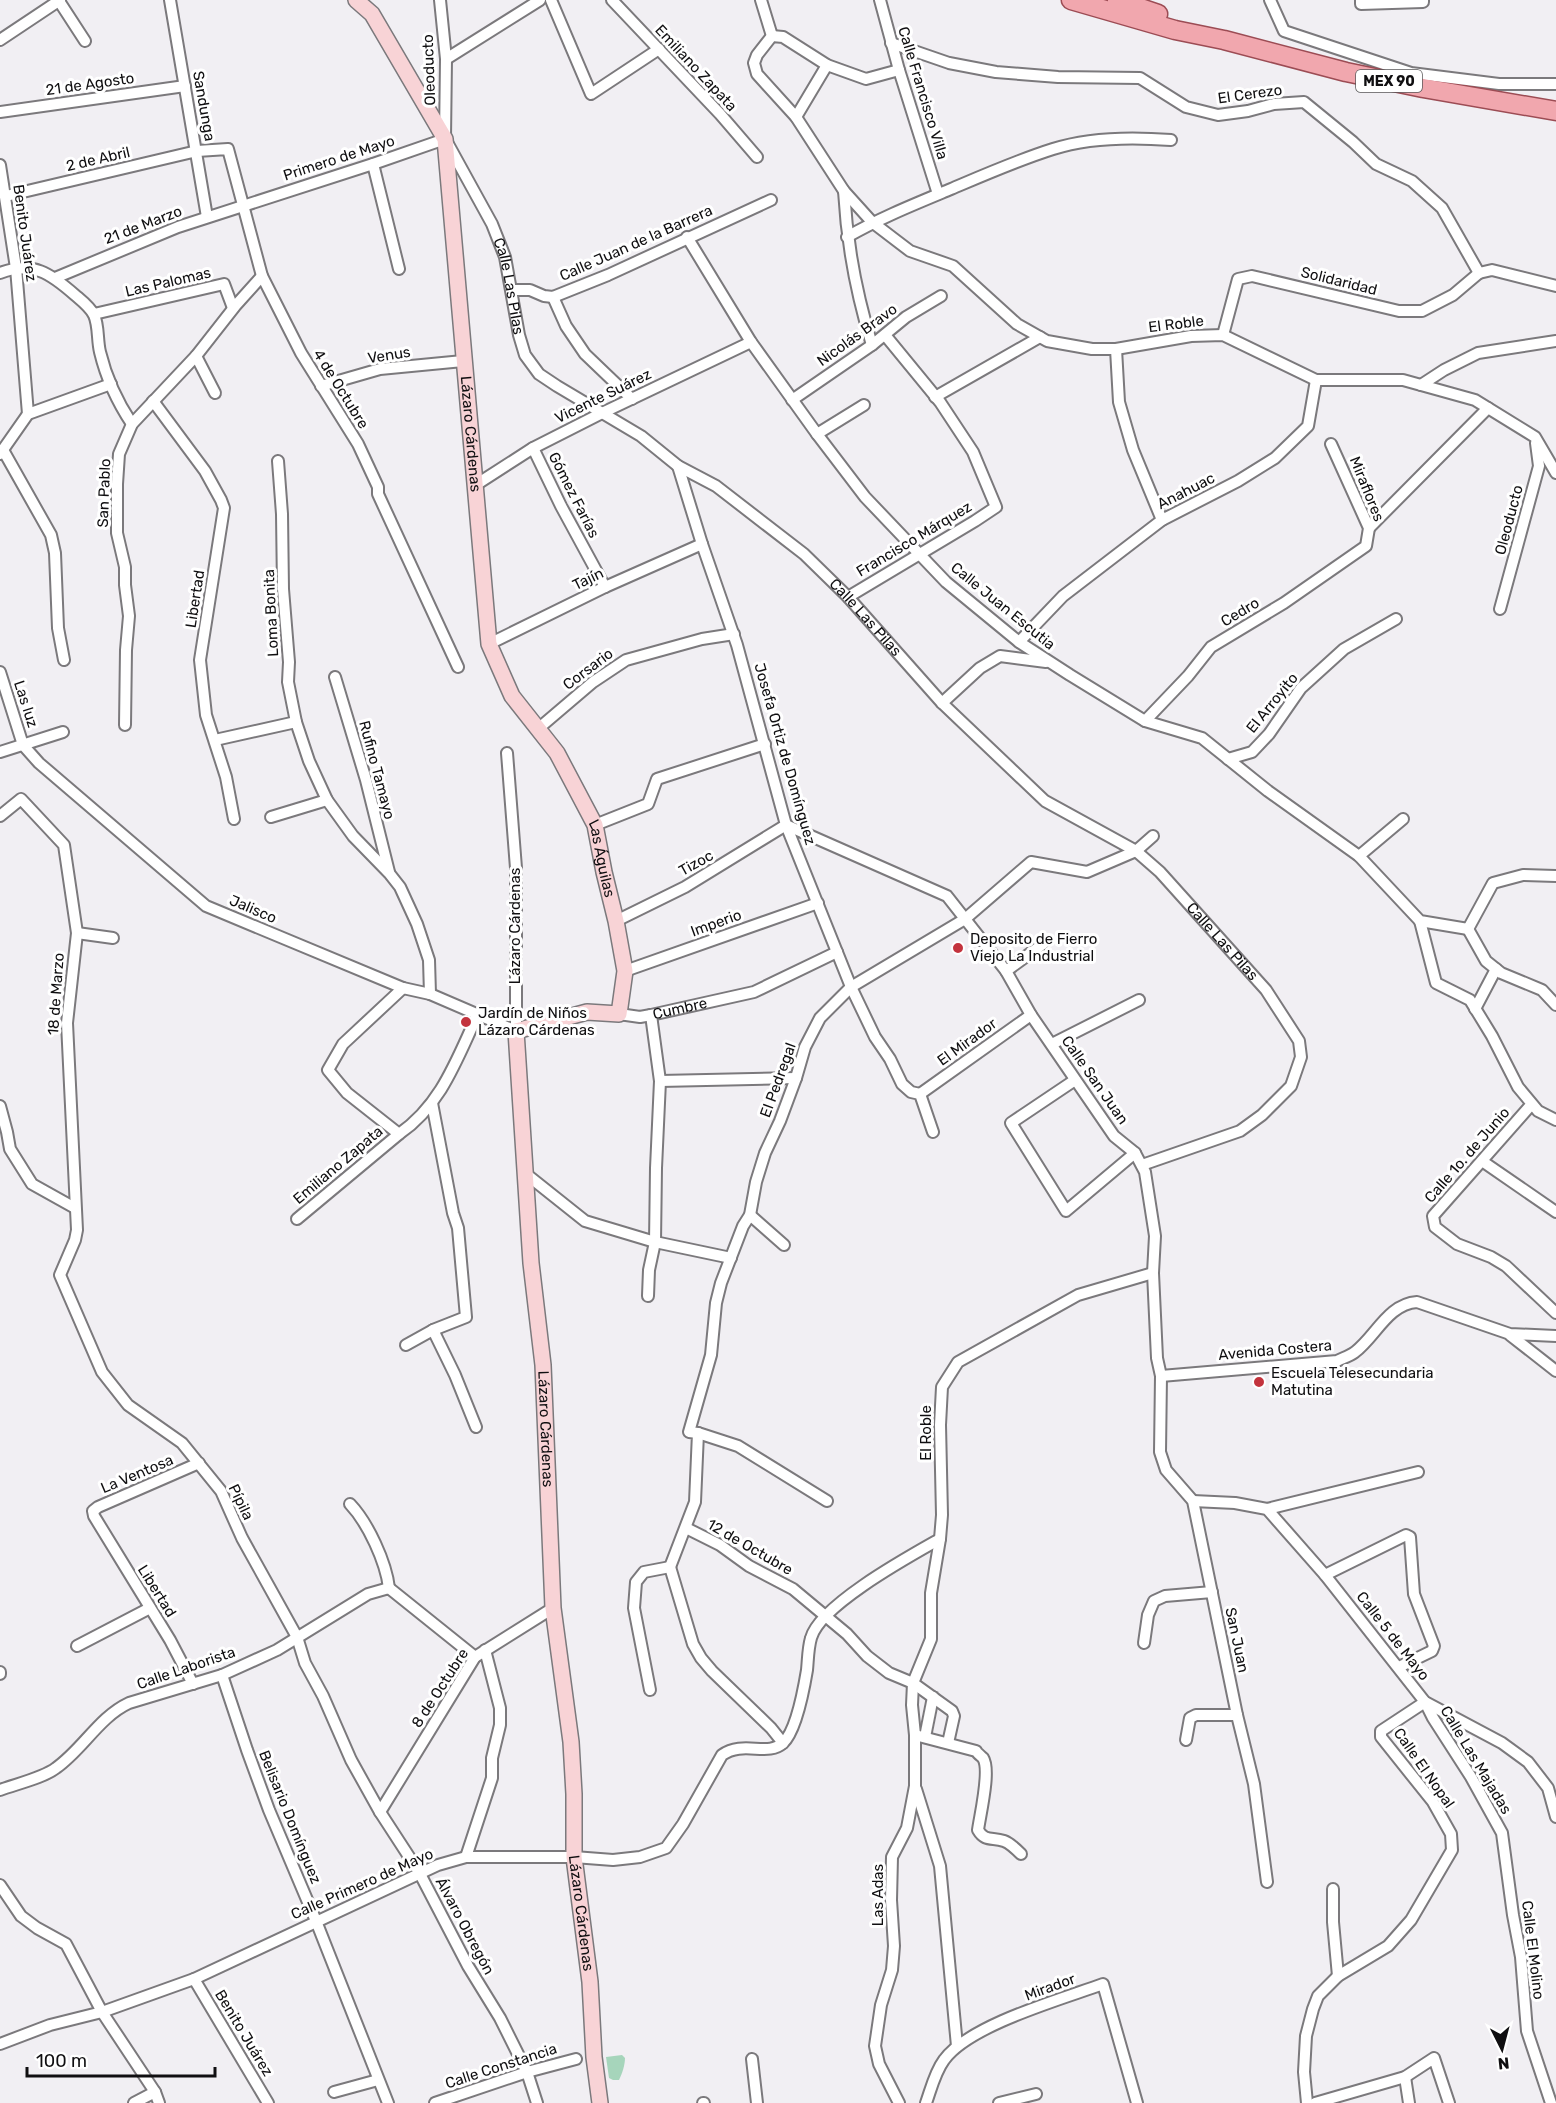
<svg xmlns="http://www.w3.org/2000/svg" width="1556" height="2103" font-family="Rubik,sans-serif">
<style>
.green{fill:#a6d5bb}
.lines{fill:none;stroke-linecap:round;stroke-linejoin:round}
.street-casing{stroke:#7b797c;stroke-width:14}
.secondary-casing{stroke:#7b797c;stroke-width:18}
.primary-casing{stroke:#9c4c54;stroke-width:21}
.street{stroke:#fff;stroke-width:10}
.secondary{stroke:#f8d3d6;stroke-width:15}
.primary{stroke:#f1a7ae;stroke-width:18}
.poi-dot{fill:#c3333d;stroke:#fff;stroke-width:2}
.labels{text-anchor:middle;stroke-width:6;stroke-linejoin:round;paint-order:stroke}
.shield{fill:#fff;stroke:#585758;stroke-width:1.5}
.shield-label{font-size:14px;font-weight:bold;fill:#100f11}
.street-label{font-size:15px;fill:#100f11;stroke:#fff}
.poi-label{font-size:15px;fill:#100f11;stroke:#fff;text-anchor:start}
</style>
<rect width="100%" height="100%" fill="#f1eff3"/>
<path class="green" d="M622,2055l3,3c0,7 -3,16 -6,22h-6l-4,-2 -3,-21z"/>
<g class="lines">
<g class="street-casing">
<g id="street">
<path d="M170,0l37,217"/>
<path d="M440,0l6,59 -1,79"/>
<path d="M551,0l40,94 68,-45"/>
<path d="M612,0l108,114 37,43"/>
<path d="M761,0l11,36"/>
<path d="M880,0l19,70 39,124"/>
<path d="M1270,0l14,31 127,42 88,11h57"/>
<path d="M1361,0v4l62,-2v-2"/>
<path d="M59,1l26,40"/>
<path d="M0,40l60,-40"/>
<path d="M891,43l58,20 47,9 62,5 82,1 46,29 32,8 30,-4 26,-7 30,-2 49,40 23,22 36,17 30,27 37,65"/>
<path d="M446,59l94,-59"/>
<path d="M899,70l-33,9 -39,-14 -44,-28 -11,-1 -15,19 -3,8 3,11 39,43 48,74 28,31 38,29 43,15 64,58 30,17 45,8h24l75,-13 32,-1 93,45h87l72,20 60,37 21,36"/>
<path d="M0,112l185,-26"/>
<path d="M796,117l31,-52"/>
<path id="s1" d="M448,144l44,80 13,33 14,78 6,20 14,19 18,12 84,50 37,30 38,20 88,68 44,43 94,106 103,98 91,50 24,21 106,118 33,51 2,16 -10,29 -29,29 -22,16 -98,34"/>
<path d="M373,164l26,105"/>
<path d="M0,165l16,103 12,146"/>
<path d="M844,191c3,55 12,102 28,154"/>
<path d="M6,196l191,-45 31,-2 34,127 39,77 57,91 20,43v7l80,173"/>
<path d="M687,237l64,105 66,92 48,63 81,85 73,60 51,33 75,46 57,17 66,53 91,65 61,65 48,8"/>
<path d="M847,237c33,-19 68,-33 104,-48 33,-14 67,-29 102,-40 37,-12 80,-12 118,-9"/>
<path d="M0,273c33,-12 50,0 75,22 7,6 15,12 19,20 5,11 3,25 6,37 6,25 18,51 32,72"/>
<path d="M1479,273l13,-3 64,16"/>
<path d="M55,278l123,-51 195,-63 72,-25"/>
<path d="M512,290h18l14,6 9,1 55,-22 163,-75"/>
<path d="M553,297l13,29 19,28 47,45"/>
<path d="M94,314l130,-30 9,24"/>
<path d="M1223,335l15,-56 14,-3 147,35h23l31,-16 26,-22"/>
<path d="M1116,349l3,53 14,48 29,70"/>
<path d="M196,356l19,37"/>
<path d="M1421,385l23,-15 34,-17 78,-12"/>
<path d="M321,386l59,-17 83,-8"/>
<path d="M935,397l105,-60"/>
<path d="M792,400l80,-55 34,-28 35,-21"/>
<path d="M153,401l52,70 16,29 3,8 -24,152 6,55 20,62 8,42"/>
<path d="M817,434l47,-29"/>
<path d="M533,448l28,58 44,81"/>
<path d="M3,450l48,85 4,18 3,75 6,32"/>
<path d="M0,454l28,-40 83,-30"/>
<path d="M278,461l4,53 1,75 6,73 -1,20 8,40 13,39 18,39 26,36 36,37 11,14 17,37 12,36 1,34"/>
<path d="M678,466l24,78 35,101 49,180 65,162 24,50 15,22 12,25 9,8 9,2 13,38"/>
<path d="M474,486l59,-38 69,-35 149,-71"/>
<path d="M1369,528l119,-120"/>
<path d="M848,597l127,-76 21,-14 -23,-55 -33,-50 -55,-67"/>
<path d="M1500,609l39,-143 -3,-23"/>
<path d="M1019,642l44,-46 99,-76 76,-39 37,-23 33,-32 8,-46"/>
<path d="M489,644l116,-57 97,-43"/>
<path d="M0,672l23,73 16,18 167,143 197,82 27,6 86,37v-163l-9,-115"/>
<path d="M335,677l31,103 23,92"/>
<path d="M942,703l38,-35 20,-12 46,6"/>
<path d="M1145,721l43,-45 23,-29 73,-44 82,-57 3,-18 -38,-84"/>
<path d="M125,725l1,-75 3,-34 -4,-31v-18l-8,-34v-49l2,-30 13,-30 64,-68 40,-51 26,-29"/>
<path d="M539,728l54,-46 33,-22 76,-21 32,-5"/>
<path d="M215,740l81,-18"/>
<path d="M0,752l63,-20"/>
<path d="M1228,759l24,-7 17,-18 32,-46 43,-39 52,-30"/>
<path d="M0,816l21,-17 43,46 13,88 -10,90 10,207 -2,10 -15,35 42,97 26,33 54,38 39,48 21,47 55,99 8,26 18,33 28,64 29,52 39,60 49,94 32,52 27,54 10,31"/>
<path d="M271,817l56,-17"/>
<path d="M595,825l53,-21 9,-25 108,-35"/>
<path d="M786,825l161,71 59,75 25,44 83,121 21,17 10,19 10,64 -2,37 4,85 4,18 -1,76 6,18 27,31 44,214 17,69 13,98"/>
<path d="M1359,856l44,-37"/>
<path d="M616,921l69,-34 101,-62"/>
<path d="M1420,921l16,62 34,17 22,36 26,51 20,24 18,9"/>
<path d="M1468,929l18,32 15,12 41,17 14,15"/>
<path d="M1468,929l25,-46 30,-8 33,1"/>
<path d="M77,933l36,5"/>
<path d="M625,971l193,-68"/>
<path d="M1006,971l37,-27"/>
<path d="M403,988l-60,56 -15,26 19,23 52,41c42,-29 57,-73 78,-118"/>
<path d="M1475,1009l21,-40"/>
<path id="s2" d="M619,1014l21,3 11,-2 103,-23 83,-40"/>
<path d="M1052,1044l87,-44"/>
<path d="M1075,1080l-64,43 55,88 69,-58"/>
<path d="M660,1081l136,-3"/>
<path d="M920,1094l111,-79"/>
<path d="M432,1103l21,110 5,15 8,89 -33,13 22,45 21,52"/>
<path d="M1531,1105l-98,111 2,11 22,17 34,13 15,9 50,47"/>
<path d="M0,1106l7,26 3,17 22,35 43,24"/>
<path d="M1482,1161l74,51"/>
<path d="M526,1174l59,47 70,21 76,16"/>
<path d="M750,1215l34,30"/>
<path d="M297,1219l102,-85"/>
<path d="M648,1296l1,-26 6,-28 1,-74 4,-87 -9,-66"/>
<path d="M1510,1335l46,36"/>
<path d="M406,1345l27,-15"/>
<path d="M1161,1376l176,-15c6,-3 13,-5 18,-9 21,-16 33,-48 62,-50l93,32 46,2"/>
<path d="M698,1433l40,13 89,55"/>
<path d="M1193,1501l42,2 32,6 58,66 100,127 77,41 26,19 20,26 8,29"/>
<path d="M350,1504c18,19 36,58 39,84"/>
<path d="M1267,1509l151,-37"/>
<path d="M686,1528l34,17 29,21 44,23 54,45 20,22 22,17 24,10 39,28 2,5 -6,27"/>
<path d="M670,1567l25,-65 3,-69 -9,-1 22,-77 5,-52 5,-20 22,-57 7,-11 6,-33 9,-29 15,-32 16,-43 9,-31 15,-29 31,-31 114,-68 66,-57 56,10 49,-21 17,-15"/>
<path d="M670,1567l23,77 8,14 11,13 59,57 12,15"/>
<path d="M1325,1575l81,-40 4,2 4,57 20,52 -2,5 -33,16"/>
<path d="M1144,1643l4,-28 6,-14 11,-5 47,-4"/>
<path d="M77,1646l73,-38"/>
<path d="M0,1672v2"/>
<path d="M222,1675l25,75 22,60 47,111 72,182"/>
<path d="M193,1684l-23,-44 -76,-124 -1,-5 5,-4 101,-44"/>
<path d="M650,1690l-16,-82 2,-26 8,-10 26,-5"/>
<path d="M915,1735l61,16c0,1 6,6 7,7 8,12 -3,57 -5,72 7,12 14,7 26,11 6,2 12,8 17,13"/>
<path d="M925,1737l8,-40"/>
<path d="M1186,1740l4,-22 6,-3h41"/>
<path d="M916,1789l24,77 17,180"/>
<path d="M0,1790c16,-6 43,-12 56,-22 27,-19 43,-51 73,-65l93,-28 55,-25 91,-56 21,-6 86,69"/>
<path d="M380,1812l95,-155 78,-49"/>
<path d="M466,1857l26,-79v-20l8,-33v-17l-15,-58"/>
<path d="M0,1885l21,31 16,12 29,16 36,68 53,80 4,11"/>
<path d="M1333,1889v33l5,54"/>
<path d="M194,1979l74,124"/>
<path d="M0,2044l50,-19 52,-13 92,-33 244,-114 28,-8h108l39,3 27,-3 26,-9 17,-24 39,-69c21,-15 46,2 61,-12 13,-12 21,-55 24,-73 1,-10 1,-22 4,-32 9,-33 99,-82 129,-99"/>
<path d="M752,2059l5,44"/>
<path d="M1405,2077l4,26"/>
<path d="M334,2092l44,-12"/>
<path d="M134,2103l21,-11"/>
<path d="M435,2103l92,-31 49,-13"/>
<path d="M703,2103h1"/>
<path d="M899,2103l-20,-39 -4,-18 6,-41 11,-35 2,-24 -3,-46 1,-43 15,-29 8,-42v-51l-3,-30 1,-22 18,-44v-46l9,-54 2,-24 -2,-90 2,-38 16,-25 120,-67 75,-22"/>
<path d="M926,2103c5,-14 9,-31 18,-43 25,-35 118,-61 159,-76l34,119"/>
<path d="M999,2103l37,-9"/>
<path d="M1307,2103l-3,-31 2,-36 7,-27 5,-13 20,-20 50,-30 23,-26 41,-70 -1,-16 -18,-32 -52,-65v-6l44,-29 8,16 38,59 31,56 11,82 8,42 6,74 24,72"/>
<path d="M1315,2103l90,-26 29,-19 15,45"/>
</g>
</g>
<g class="secondary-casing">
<g id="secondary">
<path id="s3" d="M356,0l16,14 73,125 44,505 23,52 45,57 38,72 9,47 12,49 9,50 -6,43 -32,-2 -71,19 15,232 12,102 10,243 18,134 3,52v63l16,125 4,75 6,46"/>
</g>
</g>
<g class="primary-casing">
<path id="primary" d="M1071,0l104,30 49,10 122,32 77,16 133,23
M1117,0l41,14"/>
</g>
<use href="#street" class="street"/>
<use href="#secondary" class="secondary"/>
<use href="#primary" class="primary"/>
</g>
<g class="poi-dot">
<circle cx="958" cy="948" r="6"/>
<circle cx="466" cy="1022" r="6"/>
<circle cx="1259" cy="1382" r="6"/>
</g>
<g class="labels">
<rect class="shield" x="1356" y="70" width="66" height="22" rx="4.5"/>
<g class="shield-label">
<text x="1389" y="86">MEX 90</text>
</g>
<g class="street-label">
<text transform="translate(696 68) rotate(47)" y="5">Emiliano Zapata</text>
<text transform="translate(429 70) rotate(-92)" y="5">Oleoducto</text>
<text transform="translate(90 84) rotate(-8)" y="5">21 de Agosto</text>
<text transform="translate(923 93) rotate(73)" y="5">Calle Francisco Villa</text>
<text transform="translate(1250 94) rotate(-8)" y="5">El Cerezo</text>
<text transform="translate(204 106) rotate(80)" y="5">Sandunga</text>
<text transform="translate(339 158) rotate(-18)" y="5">Primero de Mayo</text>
<text transform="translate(98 159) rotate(-13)" y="5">2 de Abril</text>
<text transform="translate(143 225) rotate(-21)" y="5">21 de Marzo</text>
<text transform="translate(25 233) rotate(82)" y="5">Benito Juárez</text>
<text transform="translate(636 243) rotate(-24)" y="5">Calle Juan de la Barrera</text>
<text transform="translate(1339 281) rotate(14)" y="5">Solidaridad</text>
<text transform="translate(168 282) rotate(-13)" y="5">Las Palomas</text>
<text dy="5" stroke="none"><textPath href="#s1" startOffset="156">Calle Las Pilas</textPath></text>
<text transform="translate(1176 324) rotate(-7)" y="5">El Roble</text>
<text transform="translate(857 335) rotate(-36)" y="5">Nicolás Bravo</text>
<text transform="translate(389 355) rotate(-9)" y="5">Venus</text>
<text transform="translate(341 389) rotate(58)" y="5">4 de Octubre</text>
<text transform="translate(603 396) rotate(-26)" y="5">Vicente Suárez</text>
<text dy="5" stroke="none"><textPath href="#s3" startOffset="462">Lázaro Cárdenas</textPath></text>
<text transform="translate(1367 489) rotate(68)" y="5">Miraflores</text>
<text transform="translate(1186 491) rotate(-27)" y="5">Anahuac</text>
<text transform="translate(104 493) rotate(-88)" y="5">San Pablo</text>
<text transform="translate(574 495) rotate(63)" y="5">Gómez Farías</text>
<text transform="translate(1509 520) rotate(-75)" y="5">Oleoducto</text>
<text transform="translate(914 539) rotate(-31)" y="5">Francisco Márquez</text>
<text transform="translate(588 579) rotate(-26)" y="5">Tajín</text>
<text transform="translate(195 599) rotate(-81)" y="5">Libertad</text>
<text transform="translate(1003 606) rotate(39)" y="5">Calle Juan Escutia</text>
<text transform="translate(1240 612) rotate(-31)" y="5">Cedro</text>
<text transform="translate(271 613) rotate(-93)" y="5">Loma Bonita</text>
<text dy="5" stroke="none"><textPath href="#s1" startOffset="660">Calle Las Pilas</textPath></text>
<text transform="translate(588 669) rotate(-37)" y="5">Corsario</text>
<text transform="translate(1272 703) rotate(-51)" y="5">El Arroyito</text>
<text transform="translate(26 704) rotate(72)" y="5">Las luz</text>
<text transform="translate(785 754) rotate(74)" y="5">Josefa Ortiz de Domínguez</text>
<text transform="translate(377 770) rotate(75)" y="5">Rufino Tamayo</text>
<text dy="5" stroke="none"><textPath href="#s3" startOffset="918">Las Águilas</textPath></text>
<text transform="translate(696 863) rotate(-29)" y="5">Tizoc</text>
<text transform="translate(253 909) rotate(23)" y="5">Jalisco</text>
<text transform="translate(716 923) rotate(-20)" y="5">Imperio</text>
<text transform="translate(515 926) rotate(-90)" y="5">Lázaro Cárdenas</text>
<text dy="5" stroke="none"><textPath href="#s1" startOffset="1146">Calle Las Pilas</textPath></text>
<text transform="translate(56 994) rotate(-86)" y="5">18 de Marzo</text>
<text dy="5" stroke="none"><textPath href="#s2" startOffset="62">Cumbre</textPath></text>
<text transform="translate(967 1042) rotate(-36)" y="5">El Mirador</text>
<text transform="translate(778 1080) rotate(-70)" y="5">El Pedregal</text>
<text transform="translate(1095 1080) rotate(55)" y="5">Calle San Juan</text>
<text transform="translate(1467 1155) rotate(-49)" y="5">Calle 1o. de Junio</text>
<text transform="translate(338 1165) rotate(-40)" y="5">Emiliano Zapata</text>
<text transform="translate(1275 1350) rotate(-5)" y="5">Avenida Costera</text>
<text dy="5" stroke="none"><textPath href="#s3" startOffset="1581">Lázaro Cárdenas</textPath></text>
<text transform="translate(926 1433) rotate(-90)" y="5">El Roble</text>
<text transform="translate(137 1474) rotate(-23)" y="5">La Ventosa</text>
<text transform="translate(241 1502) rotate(64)" y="5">Pípila</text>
<text transform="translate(750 1547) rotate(30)" y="5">12 de Octubre</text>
<text transform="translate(157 1591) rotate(58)" y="5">Libertad</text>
<text transform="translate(1393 1636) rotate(52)" y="5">Calle 5 de Mayo</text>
<text transform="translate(1237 1640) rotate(78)" y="5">San Juan</text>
<text transform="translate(186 1668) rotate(-19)" y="5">Calle Laborista</text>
<text transform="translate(440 1688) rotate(-57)" y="5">8 de Octubre</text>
<text transform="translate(1476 1760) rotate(59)" y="5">Calle Las Majadas</text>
<text transform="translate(1424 1768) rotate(55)" y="5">Calle El Nopal</text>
<text transform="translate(290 1817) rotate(68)" y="5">Belisario Domínguez</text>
<text transform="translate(362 1884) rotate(-24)" y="5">Calle Primero de Mayo</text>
<text transform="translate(878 1895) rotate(-90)" y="5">Las Adas</text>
<text dy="5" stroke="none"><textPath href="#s3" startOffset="2067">Lázaro Cárdenas</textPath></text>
<text transform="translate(465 1926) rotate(62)" y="5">Álvaro Obregón</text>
<text transform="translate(1533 1950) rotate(83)" y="5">Calle El Molino</text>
<text transform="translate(1050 1987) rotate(-20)" y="5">Mirador</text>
<text transform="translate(244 2033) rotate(59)" y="5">Benito Juárez</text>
<text transform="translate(501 2066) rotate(-18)" y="5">Calle Constancia</text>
</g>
<g class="poi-label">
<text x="970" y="944">Deposito de Fierro<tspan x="970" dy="17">Viejo La Industrial</tspan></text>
<text x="478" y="1018">Jardín de Niños<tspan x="478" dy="17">Lázaro Cárdenas</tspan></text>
<text x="1271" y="1378">Escuela Telesecundaria<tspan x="1271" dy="17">Matutina</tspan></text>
</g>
</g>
<g transform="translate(1502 2049) rotate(174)" stroke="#ffffff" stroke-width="4.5" paint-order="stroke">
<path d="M0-4.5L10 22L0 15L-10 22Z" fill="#100f11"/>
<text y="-9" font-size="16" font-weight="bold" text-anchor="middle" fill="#100f11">N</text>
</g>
<path d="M27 2067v9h188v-9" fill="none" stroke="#100f11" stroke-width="3"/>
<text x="36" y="2067" font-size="18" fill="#100f11" stroke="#ffffff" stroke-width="4.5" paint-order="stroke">100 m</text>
</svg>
